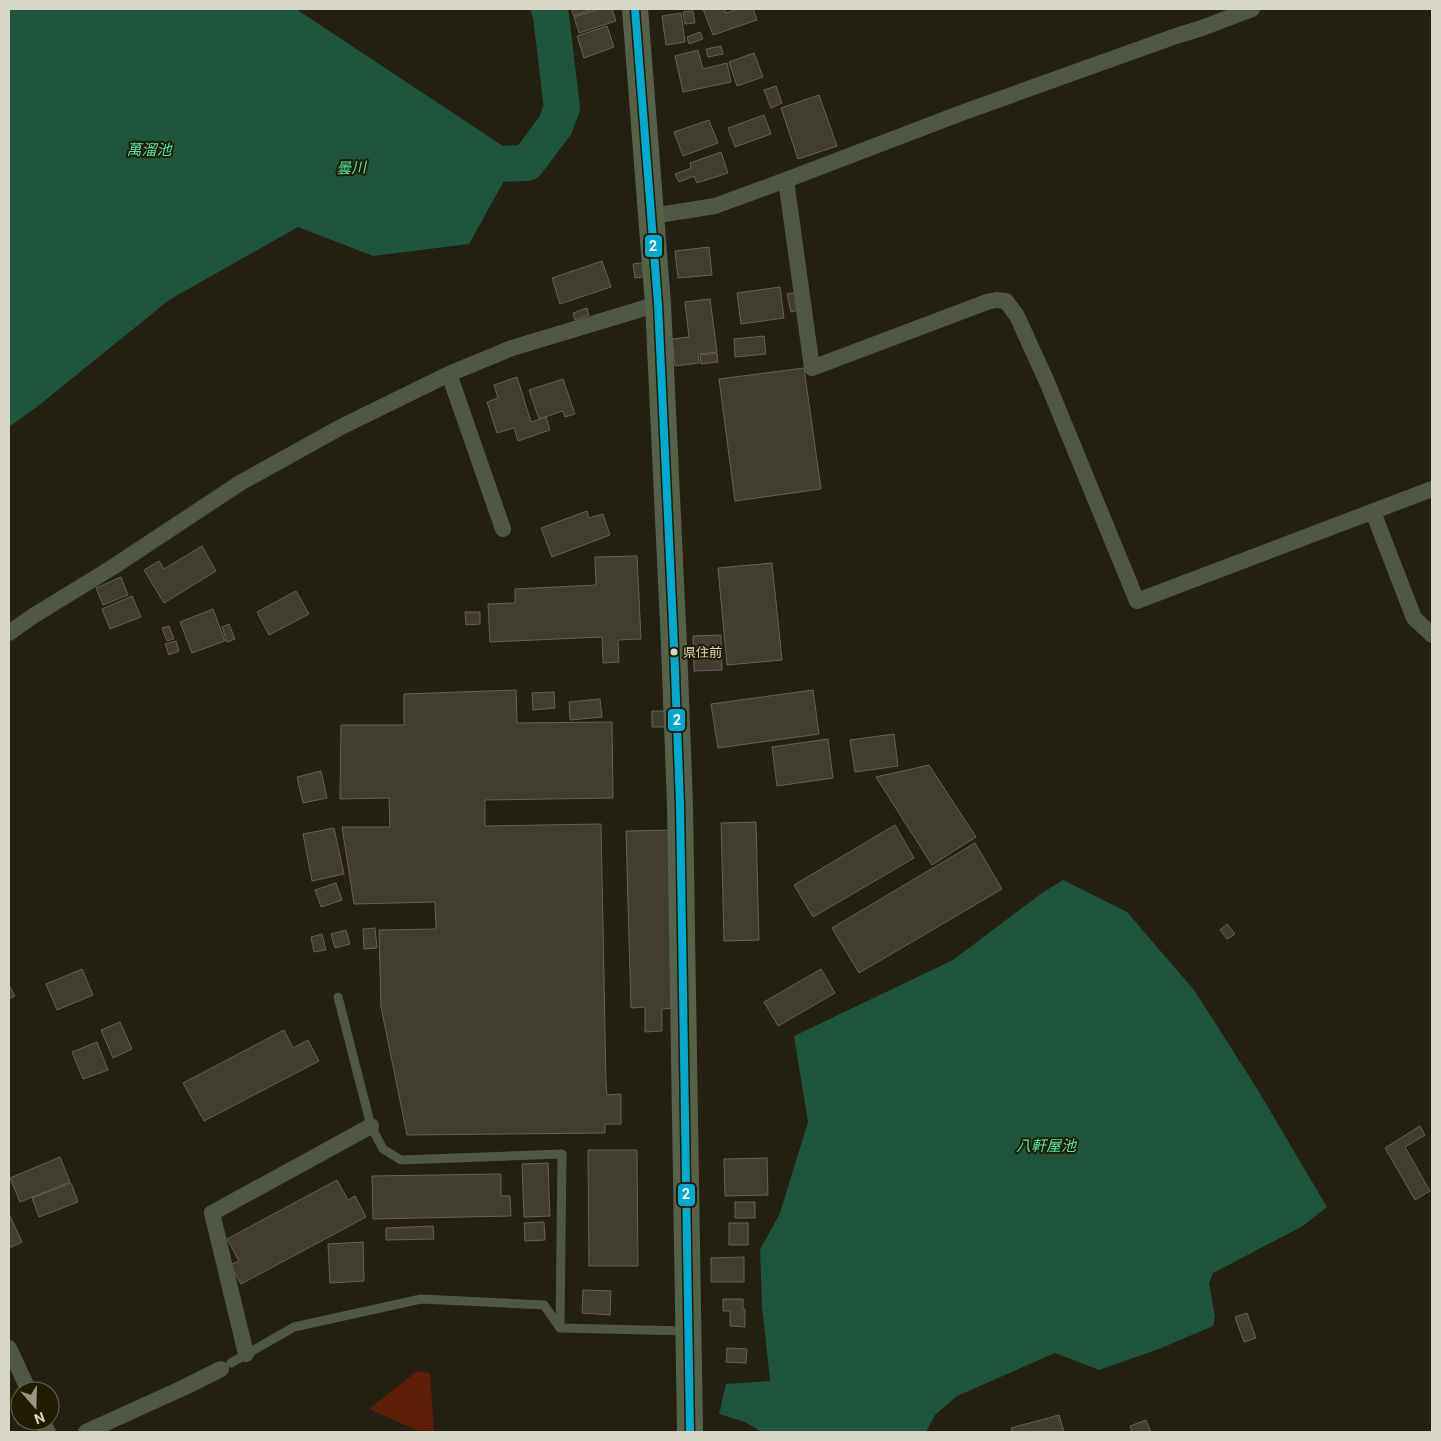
<svg xmlns="http://www.w3.org/2000/svg" width="1441" height="1441" font-family="Roboto,'Noto Sans JP',sans-serif">
<style>
.green{fill:#5d1e07}
.water{fill:#1f543d}
.lines{fill:none;stroke-linecap:round;stroke-linejoin:round}
.river{stroke:#1f543d;stroke-width:36}
.building{fill:#423d31;stroke:#676156}
.service{stroke:#505746;stroke-width:9}
.minor{stroke:#505746;stroke-width:16}
.primary{stroke:#566147;stroke-width:26}
.bus-1-casing{stroke:#201c02;stroke-width:11}
.bus-1{stroke:#00a9ce;stroke-width:8}
.bus-dot{fill:#d8d6c6;stroke:#201c02;stroke-width:2}
.labels{text-anchor:middle;stroke-width:4;stroke-linejoin:round;paint-order:stroke}
.bus-label{font-size:13px;fill:#d8d6c6;stroke:#201c02;text-anchor:start}
.water-label{font-size:15px;font-style:italic;fill:#50e4a8;stroke:#201c02}
.line-badge{stroke:#201c02;stroke-width:2}
.badge-label{font-size:14px;text-anchor:middle;font-weight:bold;fill:#fff}
</style>
<rect width="100%" height="100%" fill="#232011"/>
<path class="green" d="M417,1371l13,2 4,59h-13l-52,-23z"/>
<path class="water" d="M9,9h287l222,147 -49,88 -96,12 -75,-29 -129,73 -131,106 -29,21z
M1063,880l64,32 67,78 62,97 71,120 -24,19 -90,47 -4,10 6,34 -2,9 -54,23 -60,21 -44,-17 -98,43 -22,19 -9,17h-164l-17,-10 -26,-8 7,-30 44,-3 -8,-75 -2,-56 20,-37 28,-91 -14,-86 159,-76 89,-67z"/>
<g class="lines">
<path class="river" d="M465,165l62,-2 28,-37 7,-18 -11,-92 -2,-7"/>
</g>
<path class="building" d="M571,9h22l-19,7z
M599,9h13l4,12 -37,12 -5,-16z
M703,9h21l2,4 12,-4h15l4,11 -44,15z
M693,11l2,12 -10,1 -2,-12z
M681,13l4,29 -19,3 -4,-29z
M607,26l7,21 -30,11 -7,-22z
M700,32l3,7 -14,5 -2,-7z
M721,46l2,8 -15,3 -2,-8z
M698,50l5,19 24,-6 4,19 -48,10 -8,-36z
M754,53l9,24 -26,9 -8,-24z
M776,86l6,17 -11,5 -7,-18z
M819,95l18,51 -39,13 -17,-51z
M764,115l7,19 -36,13 -7,-19z
M709,120l9,23 -35,13 -9,-24z
M721,152l7,21 -31,10 -3,-7 -15,6 -4,-8 16,-6 -1,-5z
M709,247l3,28 -34,3 -3,-27z
M602,261l9,26 -51,17 -8,-26z
M647,262l2,14 -14,2 -2,-14z
M780,287l4,31 -43,6 -4,-31z
M797,292l5,17 -11,3 -4,-18z
M710,299l7,53 -19,2 1,9 -24,3 -3,-27 17,-2 -4,-35z
M587,308l2,7 -14,5 -2,-7z
M764,336l2,18 -31,3 -1,-18z
M717,353l1,9 -17,2 -1,-9z
M804,368l17,121 -86,12 -16,-122z
M517,377l14,45 15,-5 4,13 -32,11 -4,-13 -17,5 -10,-31 11,-4 -4,-13z
M563,379l12,35 -10,3 -2,-6 -24,8 -10,-29z
M587,511l2,7 14,-4 7,21 -58,22 -11,-29z
M202,546l14,25 -52,32 -20,-33 15,-9 5,8z
M637,556l4,83 -23,1 1,22 -16,1 -1,-26 -112,5 -2,-38 27,-1v-14l81,-4 -1,-28z
M772,563l10,97 -55,5 -9,-97z
M121,577l7,18 -25,10 -7,-17z
M296,591l13,23 -40,21 -12,-23z
M132,596l9,21 -31,12 -8,-20z
M213,609l12,32 -33,12 -12,-31z
M465,612h15v12l-14,1z
M229,624l6,15 -8,3 -5,-15z
M169,626l5,13 -7,2 -5,-13z
M721,635l1,35 -28,1 -1,-35z
M176,641l3,10 -10,4 -4,-11z
M516,690l1,33 95,-1 1,76 -128,2v26l116,-2 5,258 1,13 14,-1v30h-16v9l-198,2 -26,-128 -2,-77 57,-1 -1,-27 -81,2 -12,-77h48l-1,-29 -49,1 1,-74h63v-31z
M813,690l6,44 -101,14 -7,-44z
M554,692l1,16 -22,2 -1,-17z
M600,699l2,18 -32,3 -1,-18z
M652,711h14v16h-14z
M894,734l4,32 -43,6 -5,-32z
M828,739l5,39 -56,8 -5,-39z
M929,765l47,72 -44,28 -56,-88z
M321,771l6,27 -24,5 -6,-26z
M756,822l3,118 -35,1 -3,-118z
M895,825l19,33 -101,59 -19,-32z
M334,828l10,46 -32,7 -9,-47z
M673,830l5,178 -16,1v22l-17,1v-25l-14,1 -5,-177z
M975,843l27,46 -143,84 -27,-45z
M336,883l6,17 -21,7 -6,-17z
M1227,924l8,10 -8,5 -7,-9z
M375,928l2,20 -13,1 -1,-20z
M346,930l4,14 -15,4 -4,-14z
M322,934l4,16 -12,2 -3,-15z
M82,969l11,26 -36,15 -11,-26z
M821,969l14,24 -57,33 -14,-24z
M9,985l6,11 -6,3z
M120,1022l12,27 -19,9 -12,-28z
M284,1030l9,18 15,-8 11,21 -115,60 -21,-38z
M97,1042l11,28 -25,9 -11,-27z
M1420,1126l5,9 -20,12 25,44 -15,9 -30,-52z
M588,1150h49l1,116h-49z
M60,1157l10,25 -50,20 -10,-24z
M767,1158l1,37 -43,1 -1,-37z
M548,1163l2,53 -26,1 -2,-53z
M501,1174v22h9l1,20 -138,3 -1,-43z
M337,1180l11,20 7,-4 11,21 -125,67 -11,-19 9,-4 -12,-22z
M71,1183l7,19 -39,15 -7,-19z
M735,1202h20v16h-20z
M9,1214l13,28 -13,6z
M544,1222l1,18 -20,1 -1,-18z
M729,1223h19v22h-19z
M433,1226l1,13 -48,1v-12z
M363,1242l1,39 -34,2 -2,-39z
M744,1257v25h-33v-24z
M583,1290l28,1 -1,24 -28,-2z
M723,1299h20v11l2,-1v18l-15,-1v-15h-7z
M1247,1313l9,25 -12,4 -9,-25z
M727,1348l20,1 -1,14 -20,-1z
M1059,1415l5,17h-52l-1,-4z
M1146,1420l5,12h-19l-2,-6z"/>
<g class="lines">
<path class="service" d="M338,997l33,129 12,23 18,11 161,-6 -2,174
M231,1363l63,-36 127,-28 123,6 16,23 127,3"/>
<path class="minor" d="M786,180l26,188 175,-66 9,-2 10,1 11,15 30,66 90,219 295,-112
M652,216l63,-10 71,-26 178,-68 212,-76 26,-8 50,-19
M449,374l54,155
M1373,512l41,106 18,17
M9,633l24,-17 80,-49 127,-84 101,-56 108,-53 63,-26 146,-44
M9,1348l20,43
M246,1354l-34,-141 159,-87
M42,1421l6,11
M86,1432l99,-45 36,-18"/>
<path class="primary" d="M635,9l23,295 16,342 6,158 10,628"/>
<g class="bus-1-casing">
<path id="bus-1" d="M635,9l23,295 16,342 6,158 10,628"/>
</g>
<use href="#bus-1" class="bus-1"/>
</g>
<circle class="bus-dot" cx="674" cy="652" r="4.5"/>
<g class="labels">
<g class="bus-label">
<text x="683" y="657">県住前</text>
</g>
<g class="water-label">
<text x="149" y="155">萬溜池</text>
<text transform="translate(351 168) rotate(-2)" y="5">曇川</text>
<text x="1046" y="1151">八軒屋池</text>
</g>
</g>
<g class="line-badge">
<rect x="644" y="234" width="19" height="24" rx="5" fill="#00a9ce"/>
<rect x="667" y="708" width="19" height="24" rx="5" fill="#00a9ce"/>
<rect x="677" y="1183" width="19" height="24" rx="5" fill="#00a9ce"/>
</g>
<g class="badge-label">
<text x="653" y="251">2</text>
<text x="677" y="725">2</text>
<text x="686" y="1199">2</text>
</g>
<rect width="1441" height="1441" fill="none" stroke="#d8d6c6" stroke-width="20"/>
<g transform="translate(35 1406) rotate(160)"><circle r="24" fill="#201c02" stroke="#6a6650"/>
<path d="M0-4L9 19L0 12L-9 19Z" fill="#999687"/>
<text y="-8" font-size="14" font-weight="bold" text-anchor="middle" fill="#d8d6c6">N</text>
</g>
</svg>
